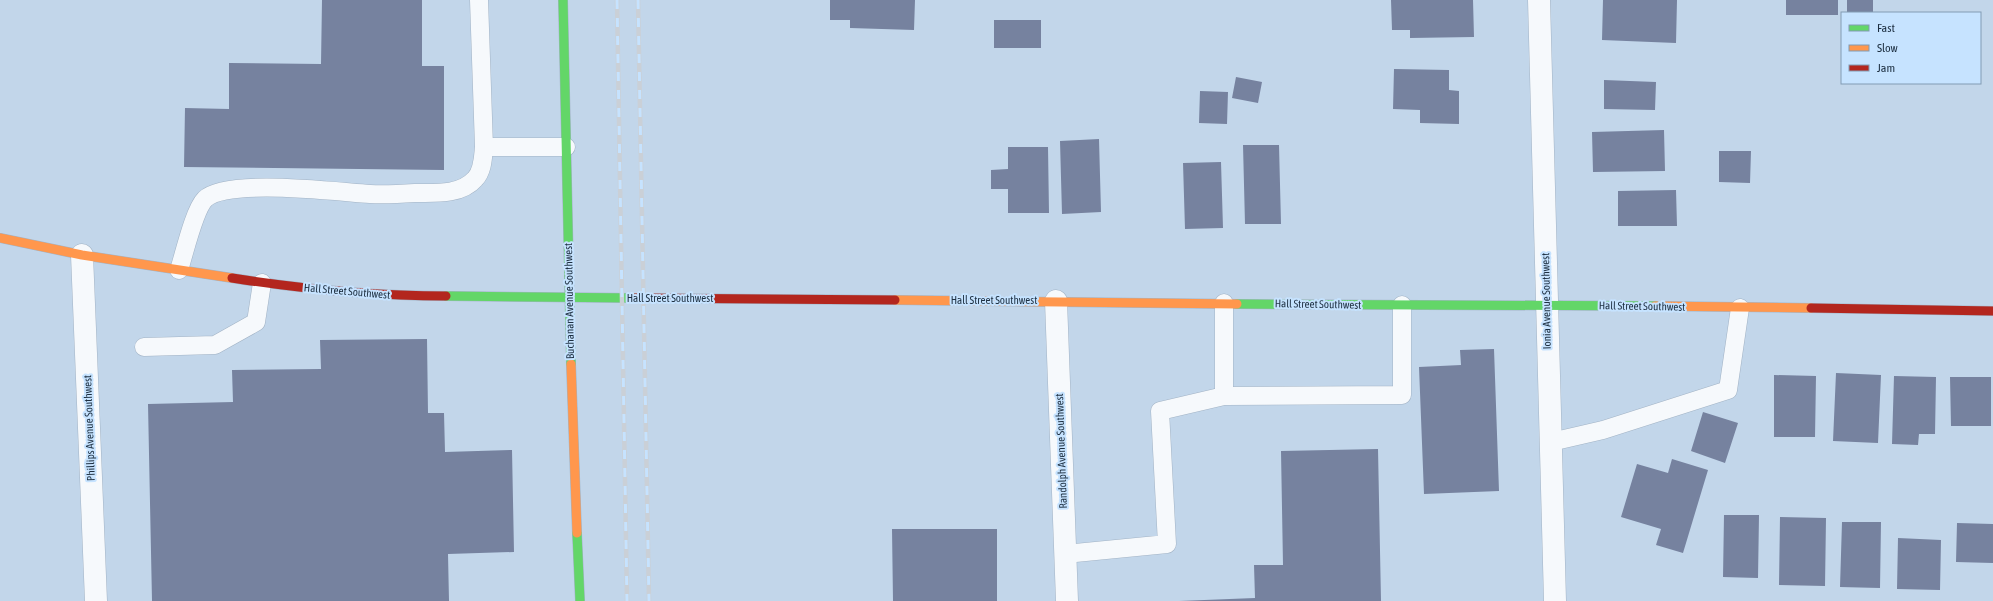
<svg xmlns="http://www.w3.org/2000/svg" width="1993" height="601" font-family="'Asap Condensed',sans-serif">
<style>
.building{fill:#76829f}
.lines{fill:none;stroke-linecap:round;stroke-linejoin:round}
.lane-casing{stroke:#a2b3c5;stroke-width:19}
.street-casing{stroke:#a2b3c5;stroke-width:23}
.fast-casing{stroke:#a2b3c5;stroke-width:10}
.slow-casing{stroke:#a2b3c5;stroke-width:10}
.jam-casing{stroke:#a2b3c5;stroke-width:10}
.lane{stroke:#f6f9fc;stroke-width:18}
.street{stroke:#f6f9fc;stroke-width:22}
.fast{stroke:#63d668;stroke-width:9}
.slow{stroke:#ff974d;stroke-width:9}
.jam{stroke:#b3261e;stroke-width:9}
.rail-casing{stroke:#cad0d7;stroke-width:4.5}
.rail{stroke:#c6e3ff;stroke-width:3;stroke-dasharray:9;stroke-linecap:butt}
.labels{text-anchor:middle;stroke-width:4;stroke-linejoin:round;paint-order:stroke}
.street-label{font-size:11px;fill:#1d2f41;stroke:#c6e3ff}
</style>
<rect width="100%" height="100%" fill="#c2d6ea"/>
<path class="building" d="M322,0h100v66h22v104l-260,-3 1,-59 44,1v-46l92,1z
M830,0h85l-1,30 -64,-2v-8h-20z
M1391,0h82l1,37 -64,1v-8h-18z
M1603,0h74l-1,43 -74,-3z
M1786,0h52v15h-52z
M1847,0h26v12h-26z
M994,20h47v28h-47z
M1394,69l55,1v20l10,1v33l-39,-1v-13l-27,-1z
M1236,77l26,5 -4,21 -26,-5z
M1604,80l52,2 -1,28 -51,-1z
M1200,91l28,1 -1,32 -28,-1z
M1664,130l1,41 -72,1 -1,-40z
M1099,139l2,73 -39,2 -2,-73z
M1243,145h36l2,79h-36z
M1008,147h40l1,66h-41v-24h-17v-19l17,-1z
M1719,151h32l-1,32 -31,-1z
M1221,162l2,66 -38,1 -2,-66z
M1676,190l1,36h-59v-35z
M427,339l1,74h16l1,39 67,-2 2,102 -66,2 1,47h-297l-4,-197 85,-2 -1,-32 89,-1 -1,-29z
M1494,349l5,142 -75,3 -5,-127 42,-2 -1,-15z
M1836,373l45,2 -3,68 -45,-2z
M1774,375l42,1 -1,61h-41z
M1894,376l42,1 -1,57h-16l-1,11 -26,-1z
M1950,377h41v49h-40z
M1703,412l35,11 -13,40 -34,-12z
M1378,449l3,152h-202l76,-3 -1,-33h29l-2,-114z
M1672,459l36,11 -25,83 -27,-8 5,-16 -40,-12 16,-53 31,9z
M1724,515h35l-1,63 -35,-1z
M1780,517l46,1 -1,68 -46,-1z
M1842,522h39l-1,66 -40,-1z
M1957,523l36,1v39l-37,-1z
M892,529h105v72h-104z
M1898,538l43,2 -1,50 -43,-1z"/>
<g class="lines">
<g class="lane-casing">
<path id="lane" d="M479,0l5,147
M179,270c5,-15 15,-60 26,-71 22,-21 132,-7 165,-5 15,1 30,0 45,-1 20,0 46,2 60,-14 8,-8 8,-22 9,-32h82
M144,347l71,-2 41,-23 6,-39
M1224,396l178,-1v-90
M1551,442l52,-12 125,-40 12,-82
M1065,554l102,-10 -7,-133 64,-15v-93"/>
</g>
<g class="street-casing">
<path id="street" d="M1539,0l16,601
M82,255l14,346
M1056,301l11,300"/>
</g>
<g class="fast-casing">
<path id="fast" d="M563,0l8,364
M446,296l187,2
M1237,304l418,2
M577,533l3,68"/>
</g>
<g class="slow-casing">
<path id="slow" d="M0,238l82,17 150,23
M895,300l342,4
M1655,306l156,2
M571,364l6,169"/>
</g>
<g class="jam-casing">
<path id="jam" d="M232,278c70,11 142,18 214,18
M633,298l262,2
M1811,308l182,3"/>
</g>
<use href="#lane" class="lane"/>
<use href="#street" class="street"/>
<use href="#fast" class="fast"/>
<use href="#slow" class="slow"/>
<use href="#jam" class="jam"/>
<g class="rail-casing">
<path id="rail" d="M617,0l10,601
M638,0l11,601"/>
</g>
<use href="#rail" class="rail"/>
</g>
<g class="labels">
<g class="street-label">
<text transform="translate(347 291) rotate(5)" y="4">Hall Street Southwest</text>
<text x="670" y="302">Hall Street Southwest</text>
<text x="994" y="304">Hall Street Southwest</text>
<text transform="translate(569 301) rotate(-91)" y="4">Buchanan Avenue Southwest</text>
<text transform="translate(1546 301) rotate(-91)" y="4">Ionia Avenue Southwest</text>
<text transform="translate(1318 304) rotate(1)" y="4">Hall Street Southwest</text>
<text transform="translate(1642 306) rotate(1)" y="4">Hall Street Southwest</text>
<text transform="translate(89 428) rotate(-92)" y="4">Phillips Avenue Southwest</text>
<text transform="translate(1061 451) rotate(-92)" y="4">Randolph Avenue Southwest</text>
</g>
</g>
<rect x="1841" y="12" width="140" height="72" fill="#c6e3ff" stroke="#829bb3"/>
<rect x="1849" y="25" width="20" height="6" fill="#63d668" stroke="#829bb3"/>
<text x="1877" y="32" font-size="12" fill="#1d2f41">Fast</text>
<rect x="1849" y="45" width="20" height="6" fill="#ff974d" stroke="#829bb3"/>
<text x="1877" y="52" font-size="12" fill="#1d2f41">Slow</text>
<rect x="1849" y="65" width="20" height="6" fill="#b3261e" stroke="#829bb3"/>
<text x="1877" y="72" font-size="12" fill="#1d2f41">Jam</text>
</svg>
